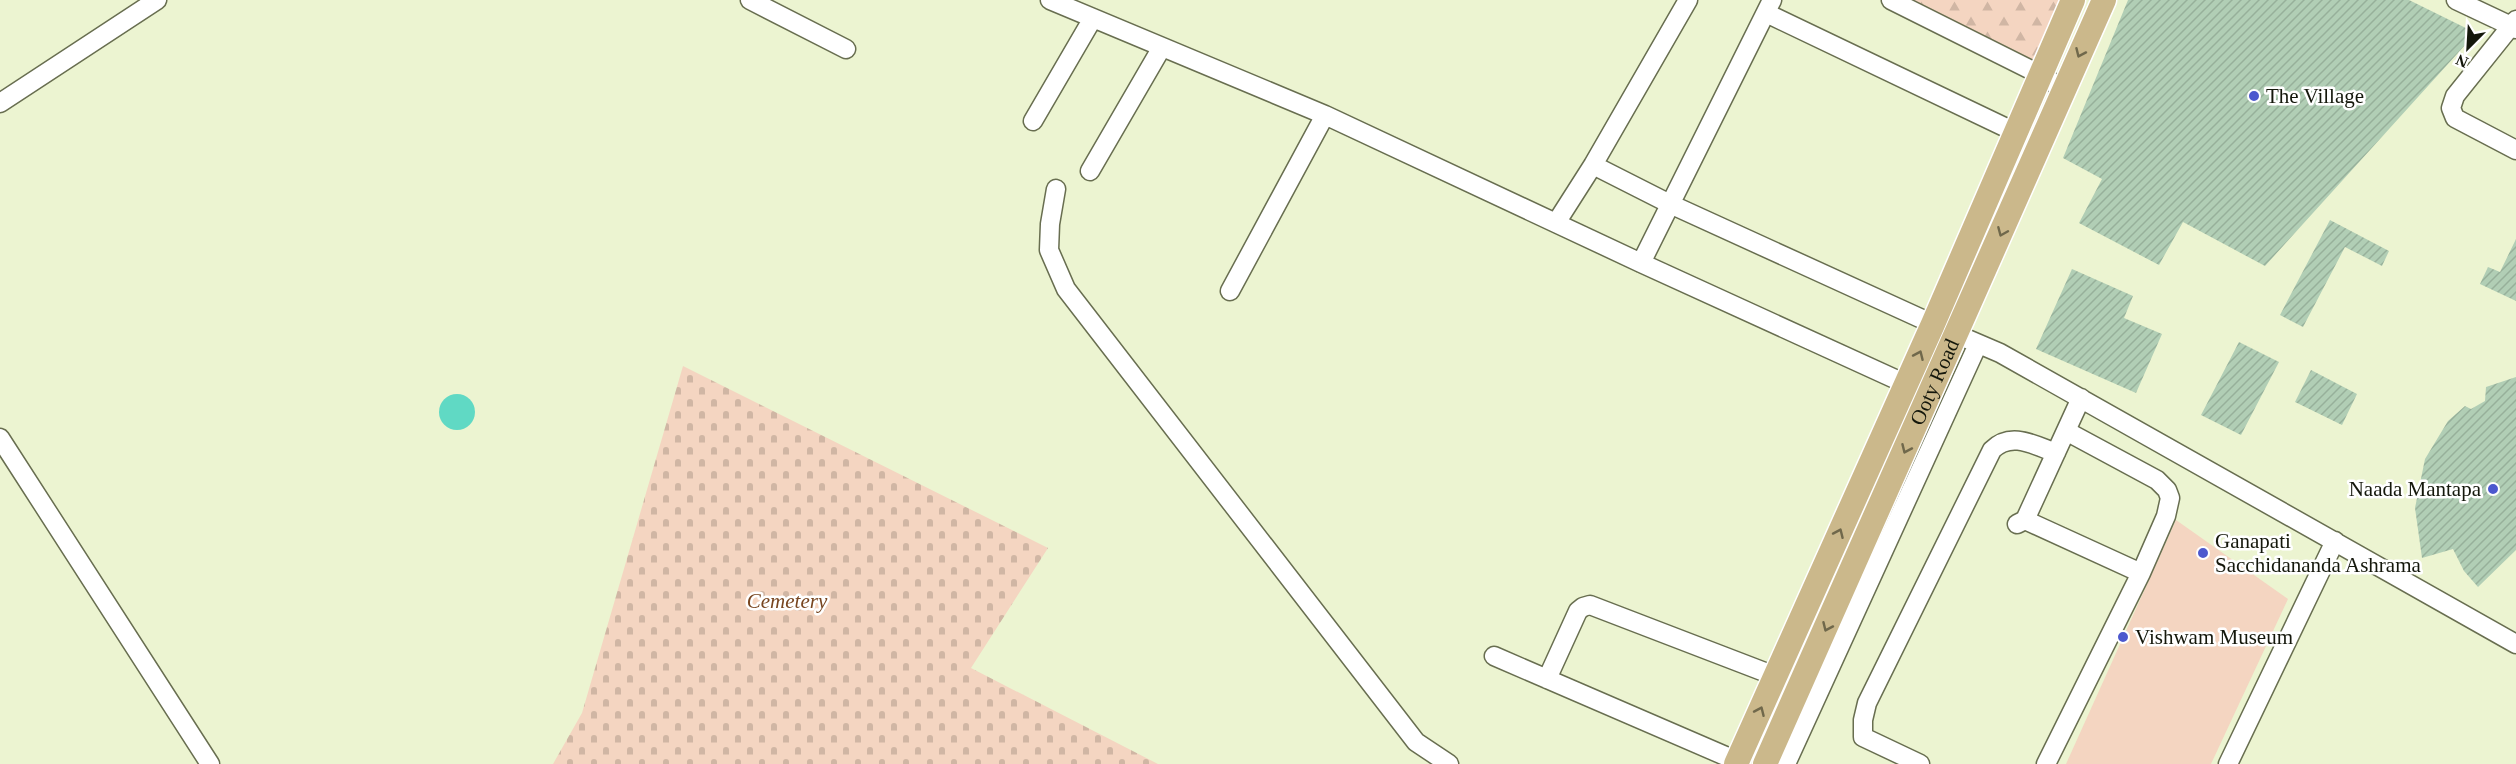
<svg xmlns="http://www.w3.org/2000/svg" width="2516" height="764" font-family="'Times New Roman',serif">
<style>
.forest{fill:url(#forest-firs)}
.cemetery{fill:url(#cemetery-stones)}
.garden{fill:#f4d5c1}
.water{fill:#60d9c4}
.building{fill:url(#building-hatch)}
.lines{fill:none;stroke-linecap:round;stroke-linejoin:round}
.minor-casing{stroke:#686e50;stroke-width:21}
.major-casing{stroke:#fff;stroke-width:27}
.minor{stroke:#fff;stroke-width:18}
.major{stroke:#cbb88b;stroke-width:24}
.oneway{stroke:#70684b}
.poi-dot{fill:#4c58ce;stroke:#fff;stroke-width:2}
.labels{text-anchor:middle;stroke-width:5;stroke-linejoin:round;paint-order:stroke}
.poi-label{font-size:21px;fill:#14170b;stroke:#fff;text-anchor:start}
.street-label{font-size:21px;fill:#14170b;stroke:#fff}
.park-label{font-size:21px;font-style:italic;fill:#784620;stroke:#fff}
</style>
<defs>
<pattern id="forest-firs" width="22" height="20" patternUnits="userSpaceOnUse" patternTransform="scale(1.5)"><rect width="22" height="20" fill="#f4d5c1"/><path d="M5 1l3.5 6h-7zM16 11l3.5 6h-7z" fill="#d0b6a4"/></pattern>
<pattern id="cemetery-stones" width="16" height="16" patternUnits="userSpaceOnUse" patternTransform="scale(1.5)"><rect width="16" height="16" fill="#f4d5c1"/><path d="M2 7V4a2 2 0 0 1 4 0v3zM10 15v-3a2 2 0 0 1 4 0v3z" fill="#d0b6a4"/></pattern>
<pattern id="building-hatch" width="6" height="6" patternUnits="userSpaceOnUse" patternTransform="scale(1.5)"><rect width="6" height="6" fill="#b1ceb5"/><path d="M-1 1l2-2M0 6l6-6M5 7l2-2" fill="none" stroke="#97b09a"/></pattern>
</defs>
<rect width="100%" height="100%" fill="#ecf4d1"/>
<path class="forest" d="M1897,0h178l-34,75z"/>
<path class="cemetery" d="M683,366l365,182 -77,120 187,96h-605l29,-51z"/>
<path class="garden" d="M2176,520l112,79 -77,165h-145z"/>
<path class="water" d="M439 412a18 18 0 1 1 36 0a18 18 0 1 1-36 0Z"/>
<path class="building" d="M2128,0h281l67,33 -211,233 -82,-44 -24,43 -80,-42 23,-44 -39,-21z
M2330,220l59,31 -7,15 -37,-19 -42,80 -23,-12z
M2516,239v62l-36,-17 8,-17 12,5z
M2072,269l61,27 -9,22 38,16 -26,59 -100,-44z
M2239,342l40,20 -38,73 -40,-20z
M2311,370l46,24 -15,31 -47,-23z
M2516,377v173l-38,37 -14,-16 -11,-22 -31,9 -7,-50 10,-49 23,-38 17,-15 6,3 14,-8 1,-14z"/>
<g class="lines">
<g class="minor-casing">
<path id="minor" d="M750,0l96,49
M1050,0l275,115 316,148 265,121
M1891,0l150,75 23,15
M2456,0l55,26 5,-6
M1766,13l249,119
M2516,29l-5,-3 -56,70 -4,12 4,10 61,32
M0,103l157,-103
M1033,121l60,-103
M1593,165l77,39 263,120
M1090,171l72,-124
M1056,189l-6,35 -1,26 17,39 350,453 33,22
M1556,223l37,-58 95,-165
M1641,263l131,-263
M1230,291l95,-176
M1958,335l42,18 516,291
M0,438l210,326
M2025,520l116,53
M2017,524l8,-4 56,-122
M1494,656l243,105
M1547,679l31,-68 5,-4 7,-2 185,71
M1786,764l192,-420
M1920,764l-57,-27v-17l4,-17 125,-253c19,-19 42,-5 64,3
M2046,764l95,-191 25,-57 4,-18 -3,-8 -10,-10 -91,-49
M2228,764l107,-223"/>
</g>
<g class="major-casing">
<g id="major">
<path d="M1736,764l197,-440 140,-324"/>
<path id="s1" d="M1765,764l339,-764"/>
</g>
</g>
<use href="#minor" class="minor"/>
<use href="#major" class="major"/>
</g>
<defs><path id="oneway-chevron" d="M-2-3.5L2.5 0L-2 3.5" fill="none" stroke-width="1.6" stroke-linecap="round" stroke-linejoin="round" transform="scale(1.5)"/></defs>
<g class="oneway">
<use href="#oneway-chevron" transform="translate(2080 53) rotate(114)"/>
<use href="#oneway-chevron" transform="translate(2002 232) rotate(113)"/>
<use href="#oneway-chevron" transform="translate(1919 355) rotate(-66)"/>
<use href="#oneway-chevron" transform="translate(1906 449) rotate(114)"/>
<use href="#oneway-chevron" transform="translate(1839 533) rotate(-66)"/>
<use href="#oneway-chevron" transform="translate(1827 627) rotate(114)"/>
<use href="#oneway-chevron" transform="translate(1760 711) rotate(-66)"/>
</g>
<g class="poi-dot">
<circle cx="2254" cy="96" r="6"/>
<circle cx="2493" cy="489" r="6"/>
<circle cx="2203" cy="553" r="6"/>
<circle cx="2123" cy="637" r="6"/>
</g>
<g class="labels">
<g class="poi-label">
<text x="2266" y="103">The Village</text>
<text x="2481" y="496" text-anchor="end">Naada Mantapa</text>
<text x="2215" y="548">Ganapati<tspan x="2215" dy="24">Sacchidananda Ashrama</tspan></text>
<text x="2135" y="644">Vishwam Museum</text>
</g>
<g class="street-label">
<text dy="7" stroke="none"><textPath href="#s1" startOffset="418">Ooty Road</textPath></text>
</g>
<g class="park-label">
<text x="787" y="608">Cemetery</text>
</g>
</g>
<g transform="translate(2468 48) rotate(204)" stroke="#ffffff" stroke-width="4.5" paint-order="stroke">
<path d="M0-4.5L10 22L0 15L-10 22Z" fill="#14170b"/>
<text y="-9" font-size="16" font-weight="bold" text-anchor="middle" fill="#14170b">N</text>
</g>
</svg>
